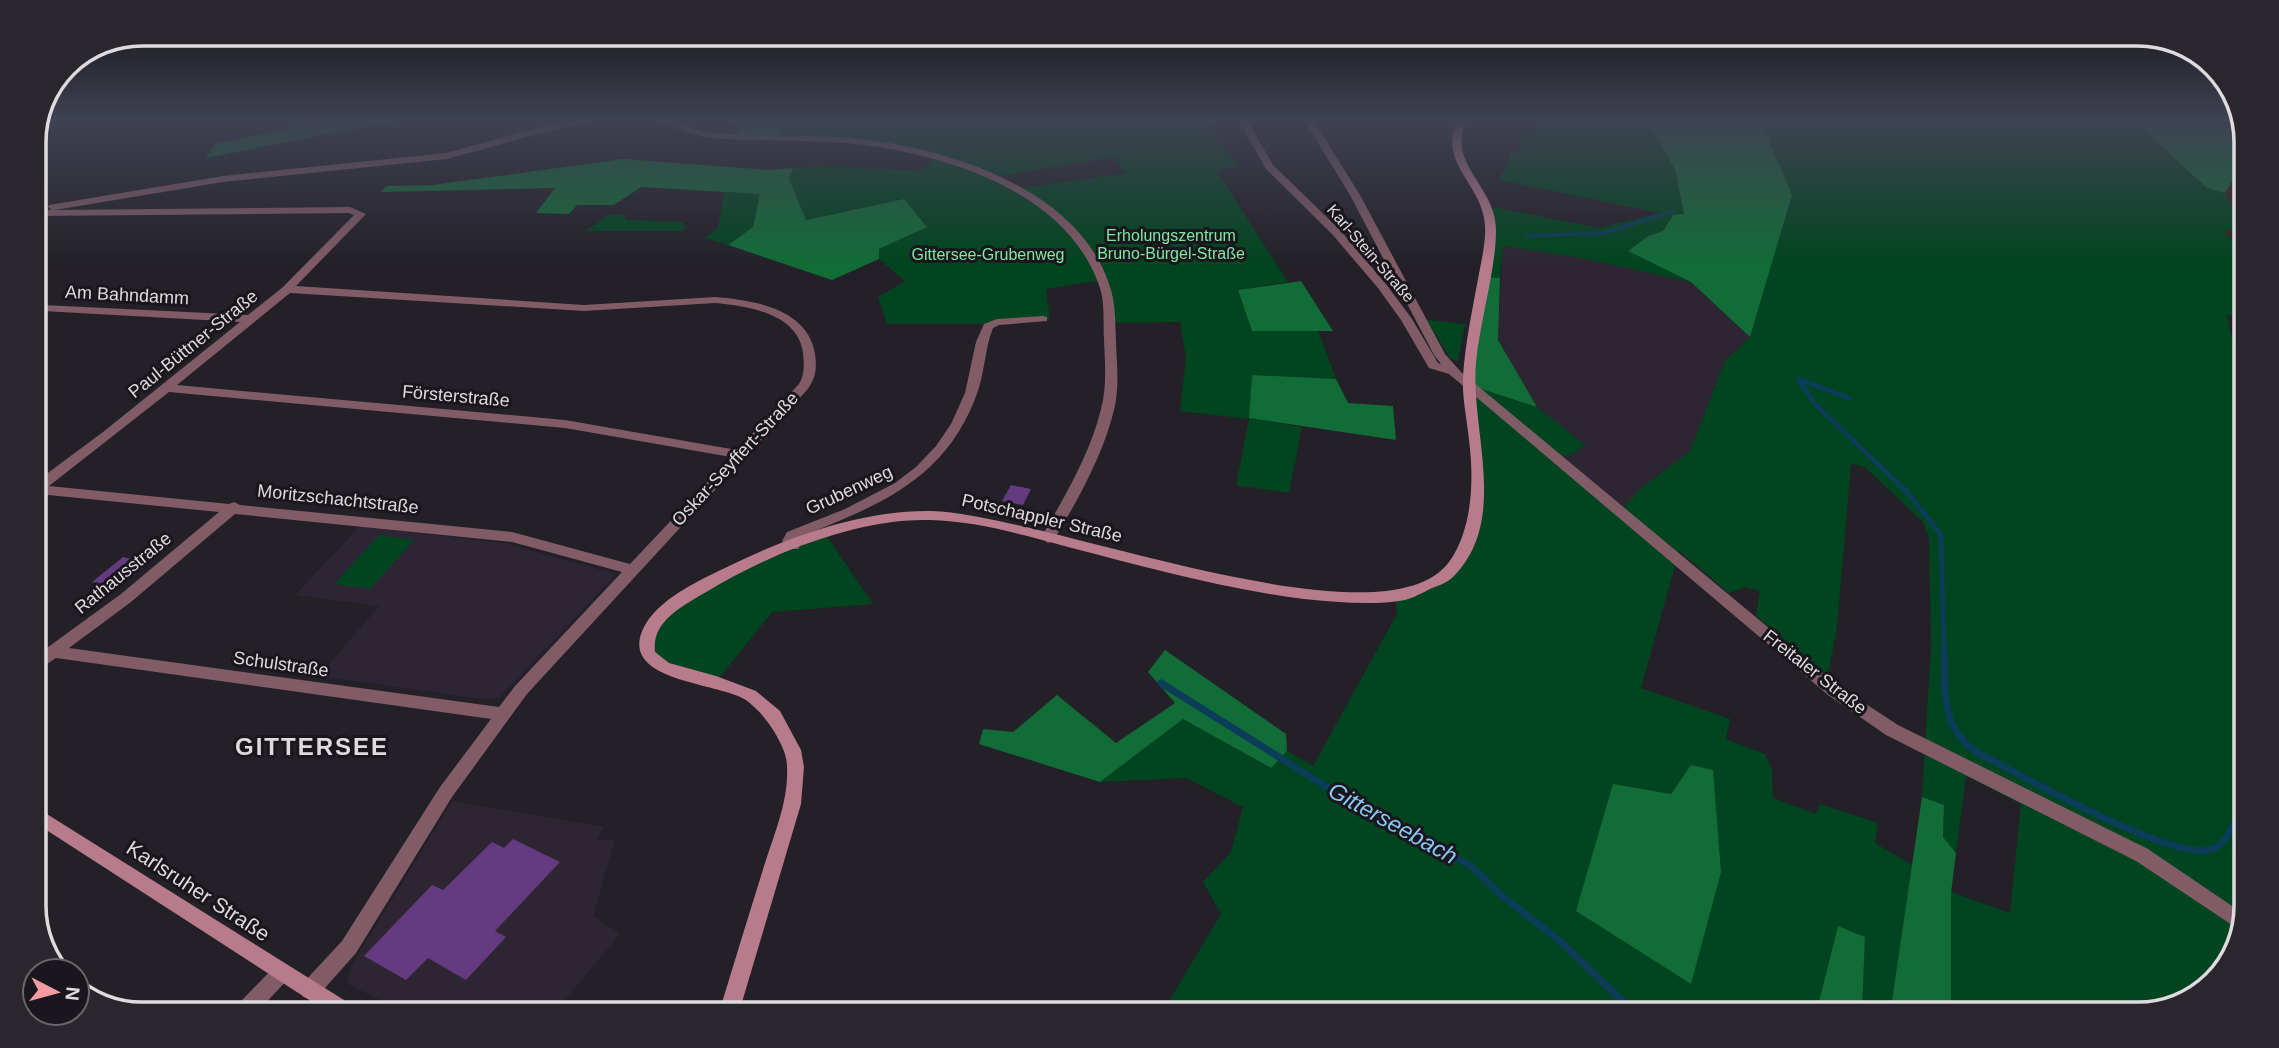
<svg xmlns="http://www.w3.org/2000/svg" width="2279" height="1048" font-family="Arial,sans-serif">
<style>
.built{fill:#2d2632}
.industrial{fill:#34251a}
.education{fill:#2d2534}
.green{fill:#00451f;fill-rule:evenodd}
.forest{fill:#116c37}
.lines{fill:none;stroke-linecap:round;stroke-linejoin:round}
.stream-far2{stroke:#0b3c58;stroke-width:3.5}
.stream-far1{stroke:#0b3c58;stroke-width:5}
.stream{stroke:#0b3c58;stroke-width:7}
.building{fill:#643b80}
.street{fill:#815b66;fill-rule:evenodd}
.secondary{fill:#b87b8c;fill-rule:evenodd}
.rail-casing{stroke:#9c999f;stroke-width:5}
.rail{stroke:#1a161d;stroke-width:3.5;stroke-dasharray:11;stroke-linecap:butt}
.labels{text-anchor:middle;stroke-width:6;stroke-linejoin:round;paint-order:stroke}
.far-park-label{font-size:16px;fill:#7eea9e;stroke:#1a161d}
.far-street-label{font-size:16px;fill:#dedbe0;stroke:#1a161d}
.street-label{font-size:18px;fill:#dedbe0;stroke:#1a161d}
.near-street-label{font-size:21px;fill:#dedbe0;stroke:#1a161d}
.near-water-label{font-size:23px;font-style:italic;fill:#89c7f2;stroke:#1a161d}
.district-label{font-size:24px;font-weight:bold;letter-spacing:2px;fill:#dedbe0;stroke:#1a161d}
.rim{fill:none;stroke:#dedbe0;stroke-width:3.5}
</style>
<rect width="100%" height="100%" fill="#232027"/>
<path class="built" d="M1503,246l78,12 110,24 59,55 -25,24 -35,90 -51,39 -19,23 -64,-56 28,-12 -47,-38 -39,-67z
M452,801l152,26 -7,13h18l-22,76 27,18 -62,74h-162l-48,-24 -1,-5 5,-14z"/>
<path class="industrial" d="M2245,158l-1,92 -22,-19 19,-5 -16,-33z"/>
<path class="education" d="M360,526l148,18 108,30 -116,123 -11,3 -170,-24 60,-70 -84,-11z"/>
<path class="green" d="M790,118h429l-13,7 33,41 -23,4 72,112 -50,8 14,41 66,-1 18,49 -84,-4 -2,43 52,9 -13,66 -53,-8 13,-66 -69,-8 6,-54 -6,-35 -71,1 -7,-43 -56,9 4,30 -60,5h-103l-9,-27 27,-16 -26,-22v-10l48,-22 -23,-28 -99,21 -16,-41 4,-11 23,-2 105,5 14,-13 -40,-11 -120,-10zM1114,157l12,16 -109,16 -21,-12z
M1543,118h102l5,6 25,46 9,45h-11l-10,16 -15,5 -20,15 63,31 -110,-24 -78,-12 -3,32 -14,-1 2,-68 9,-1 102,20 61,-15 -162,-33 12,-20v-8l9,1v-19l15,2z
M1760,118h365l13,7 69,63 18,5 17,33 -19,6 21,18v67l-17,-2 10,48 6,2 -4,465 -7,17 6,32 -1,69 -40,49 -59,18 -187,-1v-122l59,21 11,-109 -55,-28 -10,77 -13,-16 1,-31 -22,-9 9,-151 -2,-107 -6,-17 -58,-55 -14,-3 -14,163 -9,48 -72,-59 4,-25 -15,-4 -16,6 -50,-42 -38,137 89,31 -4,20 39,15 7,16 1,28 43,16 4,-10 58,19 -3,20 37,22 -22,149 -28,-3 3,-74 -27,-11 -22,87 -653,-2 58,-97 -18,-32 28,-30 12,-45 -57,-29 -86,4 83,-64 87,50 17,-17 26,15 84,-152 -1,-17 51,-22 27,-67 -5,-123 68,22 48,38 -12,9 -16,3 62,56 20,-23 51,-39 35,-90 25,-24 42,-142zM1691,765v218l-78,-198 58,9z
M724,192l37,2 -8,33 -25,18 -23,-7 13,-10z
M625,214v6l58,2 2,9h-99l22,-16z
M1427,320l38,4 -7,37 -8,-3z
M379,535l35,5 -44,49 -36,-5z
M826,535l47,69 -101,8 -56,70 -62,-21 -7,-30 53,-43z"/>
<path class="forest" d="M338,118h70l-202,40 9,-14z
M724,118h66l-15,19 -41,-1 8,-11z
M1645,118h115l32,77 -42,142 -59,-55 -63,-31 20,-15 15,-5 10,-16 11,-1 -9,-44 -25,-46z
M2125,118h115c12,36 2,45 -15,75l-18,-5 -69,-63z
M623,159l147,11 23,-2 -4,11 17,41 98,-21 23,28 -48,22v10l-47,21 -104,-35 25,-18 7,-33 -119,-7 -27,18h-37l-8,9 -33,-1 19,-25 -174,4 5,-6 46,-1z
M1486,277l14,1 -2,62 39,67 -68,-22z
M1301,281l32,50h-81l-14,-41z
M1252,375l84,4 12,24 45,3 3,34 -147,-22z
M1165,650l121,84 1,17 -16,17 -88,-49 -83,63 -121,-38 4,-15 30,3 44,-37 59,48 59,-40 -27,-31z
M1691,765l22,5 8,102 -30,112 -115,-73 37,-127 58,10z
M1922,797l22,8 -1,32 13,16 -5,40v121h-61z
M1838,926l27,11 -3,74 8,3 -54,-1z"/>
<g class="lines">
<path class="stream-far2" d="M1527,236l77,-3 69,-22"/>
<path class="stream-far1" d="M1849,398l-51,-19 18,26 91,87 34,43 3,117"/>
<path class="stream" d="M1944,650c2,43 -5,74 32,102 44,22 191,107 233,98 16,-3 24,-24 30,-37
M1161,683l164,103 146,80 31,30 57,44 59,57 22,16"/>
</g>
<path class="building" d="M1011,485l20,4 -8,16 -21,-4z
M123,557l26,6 -31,25 -26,-6z
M513,839l47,23 -65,69 11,6 -40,43 -38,-22 -22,22 -42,-24 68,-71 11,5 49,-48 12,6z"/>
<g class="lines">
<path class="street" d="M583,118h20l-54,13 -102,28 -224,23 -168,28 295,-3 16,7 -70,72 288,19 131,-8c37,3 93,11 100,57 2,14 1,24 -8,36l-280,304 -75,103 -96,156 -39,44 -7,2 -7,-2 -3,-7 3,-7 39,-42 98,-154 51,-68 -435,-61 -23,15v-15l88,-64 98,-82 -181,-18 -5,1v-11l70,-52 137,-110 -197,-11 -6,-3 6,-3 205,10 35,-28 71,-72 -5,-2 -316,3v-6h19l-4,-3 1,-2 174,-29 223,-23 99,-27zM290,293l294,18 131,-8c32,3 83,10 88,50 1,11 2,21 -4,31l-62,66 -172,-30 -388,-35zM169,392l396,36 166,29 -101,107 -118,-32 -272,-27 -6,-3 -5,2 -180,-18zM235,514l277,28 110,30 -107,114 -16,21 -430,-59 62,-46z
M651,118c20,0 32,8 51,13 10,2 21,2 32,3 47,3 95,0 143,7 87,13 207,54 234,149 5,17 4,35 5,53 1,21 3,43 -1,63 -11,48 -37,94 -62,135l-5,2 -7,-5c23,-41 49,-83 60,-129 6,-22 4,-46 3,-69 -1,-17 1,-36 -4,-52 -30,-90 -136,-127 -221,-141 -56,-9 -113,-5 -169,-9l-17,-4z
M1237,118h9l27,47 67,65 46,54 26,35 26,44 3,1 -7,-9 -84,-160 -47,-77h9l48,77 85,159 16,18 379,315 58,38 250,124 90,61v19l-102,-68 -250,-126 -58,-40 -379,-321 -20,-6 -28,-48 -23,-32 -46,-54 -66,-65z
M1043,316l4,1v4l-48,4 -6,3c-8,20 -8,42 -15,63 -31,89 -100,115 -181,147l-1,2 4,6 -2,3h-10l-6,-8 5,-9 58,-23 50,-26 21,-16 20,-21 15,-22 14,-31 11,-51 8,-18 13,-5z
M282,963l7,3 3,6 -3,6 -27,29h-23l3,-7 33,-34z"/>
<path class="secondary" d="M1458,118h9c-22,47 29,67 29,112 0,40 -16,90 -20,133 -6,67 34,157 -23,214 -6,6 -16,9 -23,12 -8,4 -17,9 -25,11 -33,6 -68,2 -101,-1 -80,-10 -158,-32 -236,-52 -44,-12 -92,-26 -138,-27 -73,-2 -161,34 -222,71 -24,14 -57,30 -53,61l14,11 47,13 40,15 24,20 21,39 3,17 -3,37 -61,205h-20c15,-49 30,-98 45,-146 10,-31 24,-64 22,-96 0,-13 -6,-23 -12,-34 -7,-12 -17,-24 -29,-33 -29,-18 -127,-18 -103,-71 14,-30 57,-49 86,-63 59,-29 131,-55 198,-55 105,-1 455,142 522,51 24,-33 25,-84 20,-122 -2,-21 -7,-42 -6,-63 2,-33 9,-65 15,-98 3,-17 8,-36 7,-53 -2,-43 -49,-62 -27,-108z
M34,806l310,194 3,7h-27l-286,-185z"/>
<g class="rail-casing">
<path id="rail" d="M37,127l14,-9"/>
</g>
<use href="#rail" class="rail"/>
</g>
<linearGradient id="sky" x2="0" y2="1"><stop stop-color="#131215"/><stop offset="0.45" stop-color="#3f4252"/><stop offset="1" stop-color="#3f4252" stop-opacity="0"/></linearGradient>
<rect width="2279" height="265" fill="url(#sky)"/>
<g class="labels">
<g class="far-park-label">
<text x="1171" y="241">Erholungszentrum<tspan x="1171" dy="18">Bruno-Bürgel-Straße</tspan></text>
<text x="988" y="260">Gittersee-Grubenweg</text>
</g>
<g class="far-street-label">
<text transform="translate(1371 253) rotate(49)" y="6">Karl-Stein-Straße</text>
</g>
<g class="street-label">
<text transform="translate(127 295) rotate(3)" y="6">Am Bahndamm</text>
<text transform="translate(193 344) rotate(-39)" y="6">Paul-Büttner-Straße</text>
<text transform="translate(456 396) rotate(5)" y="6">Försterstraße</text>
<text transform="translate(735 459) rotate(-47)" y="6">Oskar-Seyffert-Straße</text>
<text transform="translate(849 490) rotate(-25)" y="6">Grubenweg</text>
<text transform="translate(338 499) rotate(6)" y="6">Moritzschachtstraße</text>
<text transform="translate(1042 518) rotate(13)" y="6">Potschappler Straße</text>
<text transform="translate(123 573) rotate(-39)" y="6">Rathausstraße</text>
<text transform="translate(281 664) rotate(8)" y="6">Schulstraße</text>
<text transform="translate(1815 672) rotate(38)" y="6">Freitaler Straße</text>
</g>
<g class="near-street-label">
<text transform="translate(198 891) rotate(33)" y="7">Karlsruher Straße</text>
</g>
<g class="near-water-label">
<text transform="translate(1393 823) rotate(29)" y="8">Gitterseebach</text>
</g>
<g class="district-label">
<text x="312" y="755">GITTERSEE</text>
</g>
</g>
<path d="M0 0H2279V1048H0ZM142 46H2138A96 96 0 0 1 2234 142V906A96 96 0 0 1 2138 1002H142A96 96 0 0 1 46 906V142A96 96 0 0 1 142 46Z" fill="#2a262d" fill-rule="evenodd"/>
<path class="rim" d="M142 46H2138A96 96 0 0 1 2234 142V906A96 96 0 0 1 2138 1002H142A96 96 0 0 1 46 906V142A96 96 0 0 1 142 46Z"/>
<g transform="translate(56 992) rotate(96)"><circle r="33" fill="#1a161d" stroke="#68656b" stroke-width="2"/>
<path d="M0-5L12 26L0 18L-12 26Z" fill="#f49aa2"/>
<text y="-10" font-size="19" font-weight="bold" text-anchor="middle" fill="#dedbe0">N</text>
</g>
</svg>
